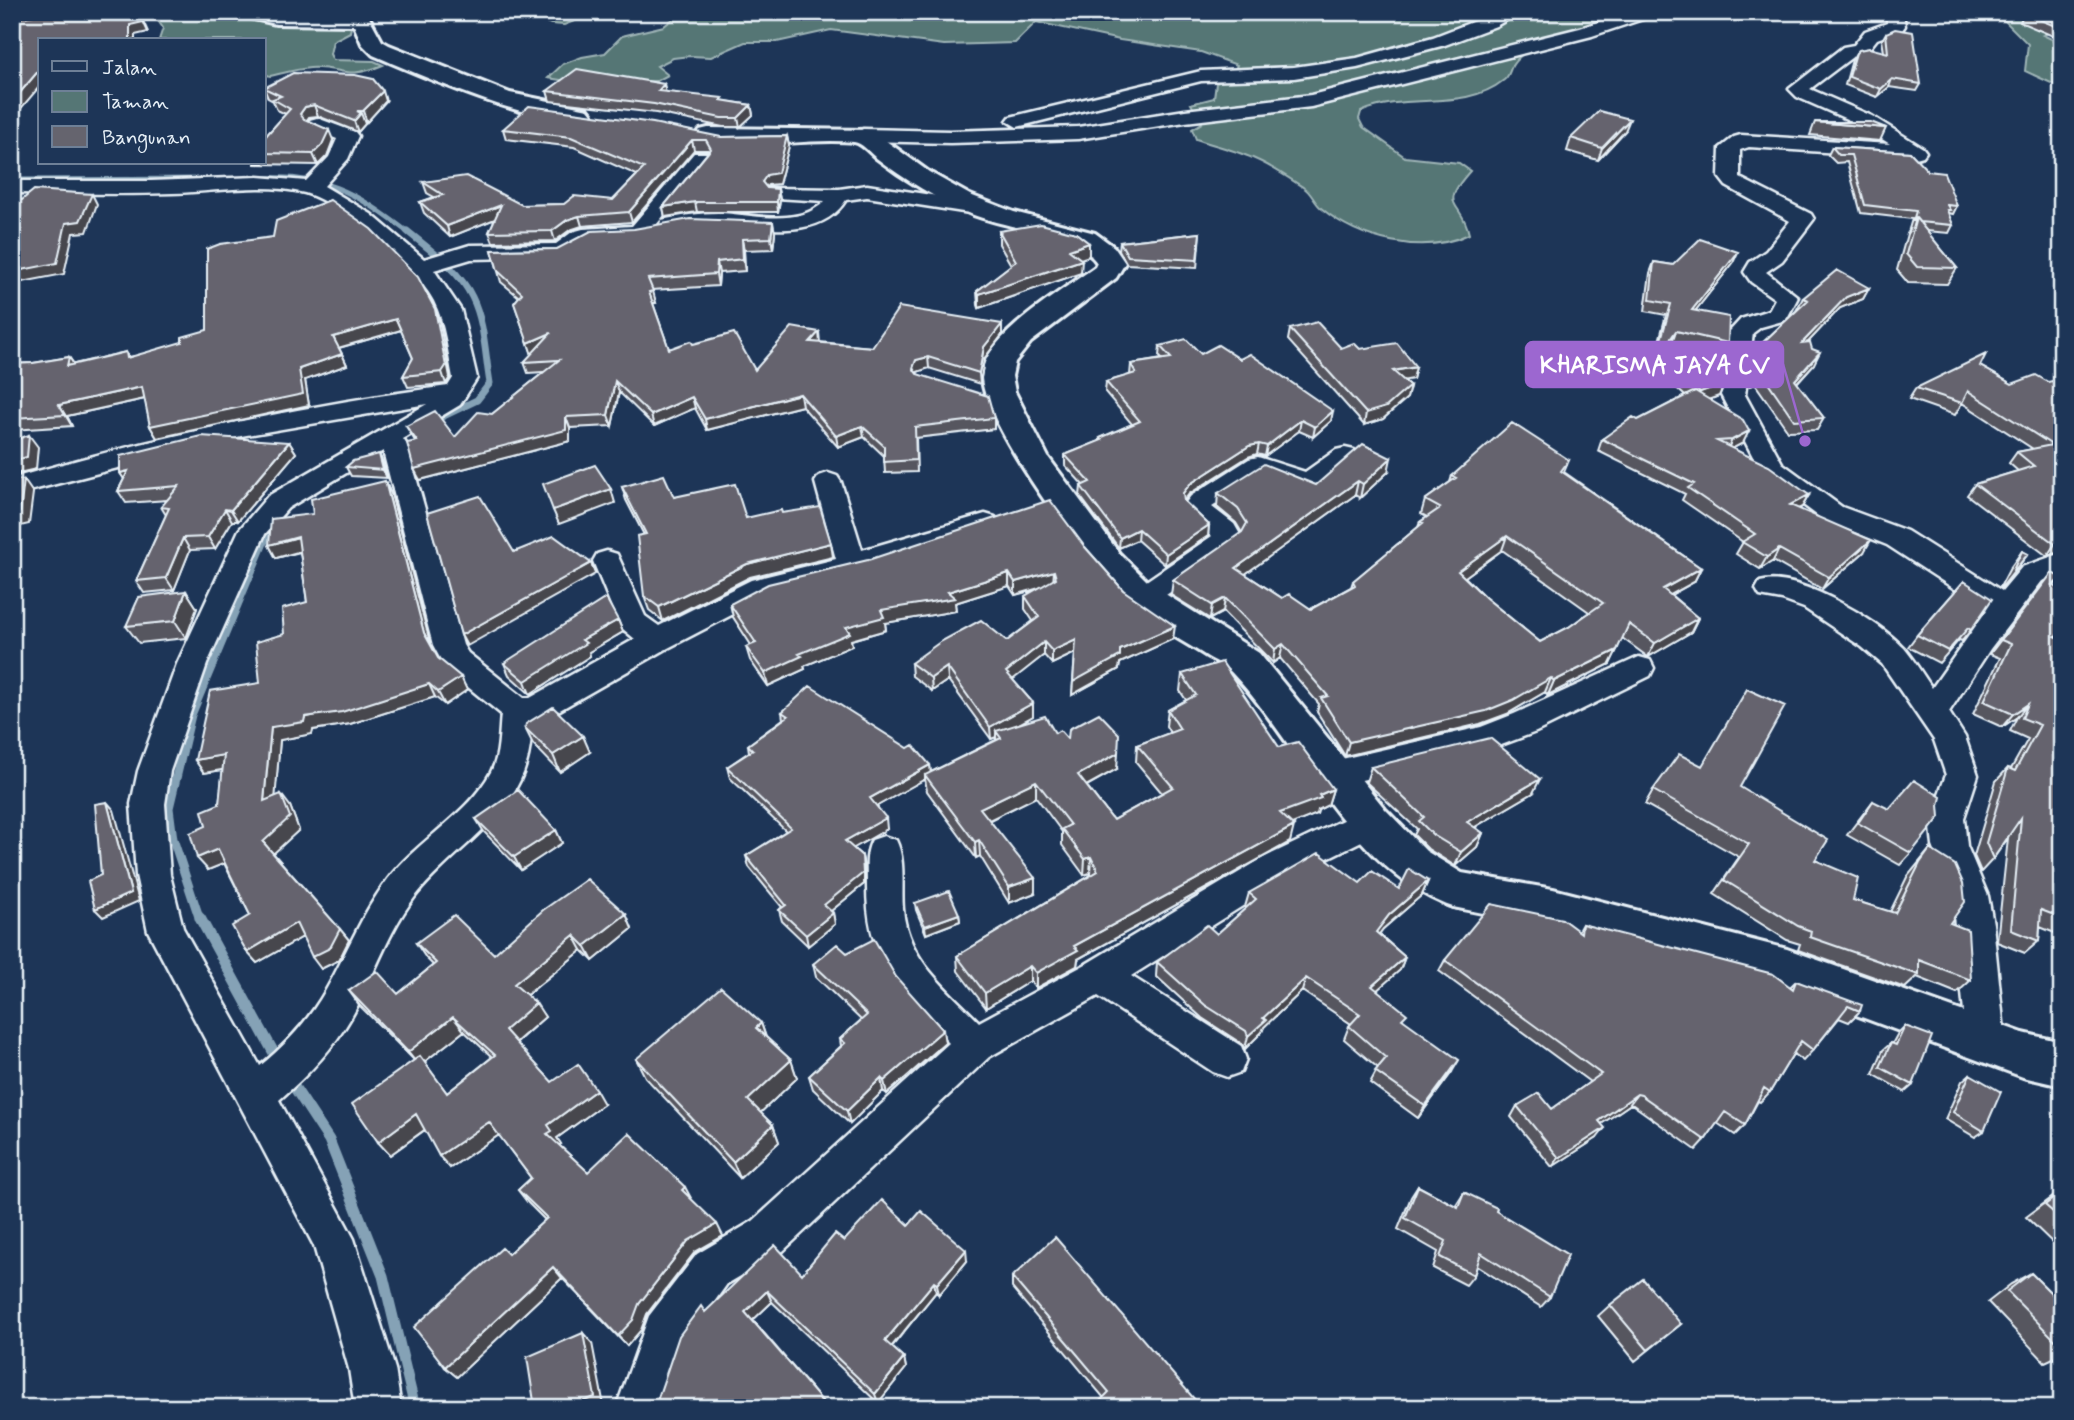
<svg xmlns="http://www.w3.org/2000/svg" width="2074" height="1420" font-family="Mynerve,sans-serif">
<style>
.green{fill:#557675;stroke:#9eb4b6;stroke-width:2}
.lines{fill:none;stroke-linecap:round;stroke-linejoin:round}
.stream-far3{stroke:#85a2b6;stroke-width:5}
.stream-far2{stroke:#85a2b6;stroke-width:7}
.stream-far1{stroke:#85a2b6;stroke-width:9}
.stream{stroke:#85a2b6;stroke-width:11}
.street-casing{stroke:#e8f1f8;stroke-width:5}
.secondary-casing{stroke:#e8f1f8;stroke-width:6}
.street{fill:#1d3557;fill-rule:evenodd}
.secondary{fill:#1d3557;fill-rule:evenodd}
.wall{fill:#57565f;stroke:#e8f1f8;stroke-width:2;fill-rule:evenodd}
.shaded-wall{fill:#47464d;stroke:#e8f1f8;stroke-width:2}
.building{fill:#65646e;stroke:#e8f1f8;stroke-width:2;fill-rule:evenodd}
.leader{fill:none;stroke:#9c67d0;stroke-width:2.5}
.callout-dot{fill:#9c67d0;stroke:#1d3557;stroke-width:2.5}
.callout{fill:#9c67d0;stroke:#9c67d0;stroke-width:2.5}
.callout-label{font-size:24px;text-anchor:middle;font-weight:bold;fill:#fff}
</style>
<rect width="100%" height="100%" fill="#1d3557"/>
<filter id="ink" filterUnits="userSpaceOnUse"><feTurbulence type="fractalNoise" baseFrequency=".0143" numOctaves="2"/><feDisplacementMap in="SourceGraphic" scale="14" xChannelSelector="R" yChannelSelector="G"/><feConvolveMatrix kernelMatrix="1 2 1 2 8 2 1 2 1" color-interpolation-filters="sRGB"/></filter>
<g filter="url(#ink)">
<path class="green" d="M160,12h72l6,6 33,2 25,-8h76l-20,10 -2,10 -17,9 -3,13 3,6 41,1 9,4c-38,16 -41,1 -73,3 -13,1 -27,5 -40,8l-6,-2v-34h-105l4,-12 -9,-13z
M521,12h117l-18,6h-38l-18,7 -13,-1z
M682,12h969l-124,38c-5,5 -12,10 -15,16 -3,6 -3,10 -8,14 -41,33 -97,11 -143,32l-2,7 4,8 42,30 54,6 11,8c-33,37 -8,29 -1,63 -46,22 -110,6 -148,-26 -7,-6 -10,-16 -17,-20 -15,-10 -31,-21 -47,-28 -19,-9 -41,-14 -61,-21l-4,-10 10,-6 -11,-19 23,-6 2,-15 15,-4 6,-14 -36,-13 -81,-12 -84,-18 -21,21 -71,2 -113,-15 -54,12h-32l-34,15 -21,-1 -17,2 -16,8 11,9 -11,6h-90l-19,-3 15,-14 19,-7 23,-4 17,-17 42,-10z
M1996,12h53l13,16 -19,7 19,9v44l-37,-17 3,-27z"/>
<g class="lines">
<path class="stream-far3" d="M252,178c74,-3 99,11 157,55
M12,180l201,-1"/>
<path class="stream-far2" d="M407,231c23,19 52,39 65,66 13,26 13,58 18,86l-13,17 -46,22
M267,533l4,-9"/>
<path class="stream-far1" d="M200,920l-27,-81 -4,-31 22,-93 77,-184"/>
<path class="stream" d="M200,918l80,146
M289,1079l40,61 54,136 32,132"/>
<g class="street-casing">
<path id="street" d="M1498,12h22l-24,14 -51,19 -88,23 -63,10 -93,3 -184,46 -10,-6 3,-4 191,-46 93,-4 63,-9 76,-21z
M1628,12h26l-2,4 -60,20 -281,71 -126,15 -107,17 -128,4 -87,-2 -10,-6 10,-6 87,2 128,-4 107,-17 126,-15 269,-67z
M1887,12h16l2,14 -3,4 -25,9 -11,14 -11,2 -45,34 62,27 51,32 3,4 -3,4 -7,2 -167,-11 -9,3v28l71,36 3,5 -32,42 -16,11 32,25 -12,23 -25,7 -8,6 -8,62 37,68 60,44 65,24 95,60 20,-24 40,-14v21l-20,7 -52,68 -41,63 16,25 13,38 -14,43 3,28 21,50 5,28 12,117 -5,13 -14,5 -14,-5 -5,-13 -15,-145 -19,-50 -3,-28 16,-43 -12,-35 -52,-76 -20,-17 -58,-39 -22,-8 -22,-4 -4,-7 4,-7c37,-11 118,38 144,66 10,12 19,27 28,40l55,-78 -100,-65 -65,-26 -60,-45 -41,-79 9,-64 11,-12 28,-9 6,-11 -24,-17 -7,-10 6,-10 16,-11 24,-30 -64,-35 -7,-9 1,-29 14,-11 7,-2 149,9 -32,-20 -61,-27 -8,-8 54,-42 11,-2 11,-14 22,-8z
M317,118l38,14 3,4 -10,23 -24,27 47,28 53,45 46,-14 86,-1 16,-12 11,-3 49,-3 62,-73h14l3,4 -63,78 -61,6 -16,12 -11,4 -89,2 -37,11 27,40 16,68 -17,27 -57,34 4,6 56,200 5,8 56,45h6l105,-59 -12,-10 -5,-7 -25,-61 4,-7 10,-3 10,3 28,62 14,10 92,-46 85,-21 -21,-77 4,-6 9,-3 9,3 4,6 21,68 123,-36 10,3 4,6 -4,6 -97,29 -36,14 -92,23 -102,53 -117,67 -19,7c-1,24 -4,45 -16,66 -26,44 -71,70 -102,110 -27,35 -40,79 -62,118 -19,33 -44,59 -73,84l75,139 41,130 6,39h-46l-6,-39 -35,-123 -166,-315 -12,-56 -5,-71 7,-33 39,-107 62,-134 29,-34 159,-92 -186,32 -212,55 -9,-3 -4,-6 4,-6c141,-40 283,-71 428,-90l5,-8c-5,-25 -7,-54 -19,-77 -18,-35 -92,-97 -129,-108 -42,-11 -90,-1 -133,0 -53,2 -106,0 -160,0v-12h139l107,-4 48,4 23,-24 8,-18 -27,-11 -3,-4 3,-4zM383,451l50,194 13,24 55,45c-2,19 -1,41 -10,58 -23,43 -73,68 -103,107 -26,34 -41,74 -62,111 -17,30 -39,54 -66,76l-77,-138 -13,-53 -5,-71 5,-33 37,-107 58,-130 23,-26z
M867,185l109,17 7,2 3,4 -3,4 -7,2 -109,-17 -21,3c-27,43 -88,26 -130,26 -17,0 -37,8 -54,4l-3,-5 3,-5c18,-4 37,-7 56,-7 33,1 81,15 107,-12l-49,-3 -7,-2 -3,-4 3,-4 70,1z
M1345,448l9,2 4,6 -4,6 -37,27 -9,3 -47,-17 -49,32 22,17 8,14 -4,7 -85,59 -10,3 -10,-3 -5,-7 5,-7 79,-54 -27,-25 -1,-6 7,-9 58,-37 9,-2 47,15 31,-22z
M1639,657l11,3 4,8 -4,8 -114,56 -40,15 -163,40 -12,-4 -4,-9 4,-9 12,-4 148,-34 33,-13z
M1370,807l12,4 5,10 -5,10 -95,47 -156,98 110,70 5,13 -5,13 -14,5 -14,-5 -115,-76 -109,61 -206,194 -56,33 -44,61 -21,63h-46l33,-92 48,-62 56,-33 196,-178c-52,-54 -83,-82 -82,-161 0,-15 -2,-29 5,-42l12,-4 12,4c10,20 5,47 7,69 4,50 43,79 76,113l107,-58 177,-106z"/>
</g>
<g class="secondary-casing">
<path id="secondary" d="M238,12h112l19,5 13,24 7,4 121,48 78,16 4,5 -4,5c-45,11 -170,-45 -215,-64l-11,-11 -8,-19 -78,-1 -35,-8z
M708,128l163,2 58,42 41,23 44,17 81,21 19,14 11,16 -9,15 -85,64 -16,20 -3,14 3,16 33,65 71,96 32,32 108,68 126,156 41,42 36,22 91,16 234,60 236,84 39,9v44l-39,-9 -237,-88 -233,-62 -100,-20c-99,-34 -151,-159 -219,-232 -6,-8 -17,-13 -26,-18 -26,-17 -62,-35 -84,-56 -34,-32 -145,-182 -142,-227 3,-38 83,-85 113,-107l2,-4c-17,-28 -93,-35 -126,-49 -34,-15 -66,-34 -96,-57 -6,-5 -13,-14 -21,-15 -51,-5 -104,10 -154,-2l-4,-5 4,-5z"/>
</g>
<use href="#street" class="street"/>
<use href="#secondary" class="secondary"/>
</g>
<path class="wall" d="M2062,12v27h-2l-40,-17 4,-9z
M1886,33l35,51 -4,7 -28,-4 -12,10 -32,-12 7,-25 4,-7 28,-1 -2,-12z
M664,84l1,8 86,13 2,10 -13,12h-17l-67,-14 -106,-12 -3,-10z
M264,88l122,13 -19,21 -2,-1v3l-7,8 -40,-16 -9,1 -2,4 26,19 -6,16 -9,9 -63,-1v-1h9v-25l22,-24 -9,-4 -4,-9 -5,-3z
M1815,122l71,6 -6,13 -70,-6z
M503,129l218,8 66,-1 2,10 -10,38 -11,1 -1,3 11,1 2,11 -2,12h-81l-32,5 -2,-10 46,-56 -1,-1h-14l-62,72 -50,4 -12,4 -15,11 -62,1 -4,-10 6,-13 -45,18 -26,-24 -4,-11 14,-5 -7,-4 -4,-11 99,23 42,-1 49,-4 24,-25 -63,-28 -68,-8z
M1625,131l-27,29 -31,-9 4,-13z
M1832,147l78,5 47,54 -4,8 -5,-1 5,12 -4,8 -23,-2 31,37 -10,16 -39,-1 -11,-13 10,-36 3,-5h-1l3,-10 -51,-6 -14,-51 -11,1 -8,-8z
M999,231l90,25 -9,3 1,14 -102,35 -1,-3 -1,-14 34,-26 -12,-21z
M775,233l-2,16 -29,1 1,21 -26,2 -1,13 -66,4 4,13h-3l16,46 24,-5 62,26 65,-28 52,5 130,-12 -18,24 -4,25 -51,-16 -12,4 -1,1 78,45v11l-78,9 1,34 -32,1 -1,-17 -20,-19 -26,10 -36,-41 -95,24 -12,-22 -41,18 -35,-34 -7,34 -42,2v13l-150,39 -6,-11 1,-28 -9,-15 49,11 37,-23 52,-42 -16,1 -4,-11 8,-8 -18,-51 5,-6 -18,-15 -9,-32 65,-1z
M1200,233l-3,35 -70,-4 -8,-14 1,-8z
M1654,262l19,3 60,-2 -37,47 32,33 -5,11 -51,-12 -17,23 -2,-1 13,-49 -21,-4 5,-38z
M1869,288l-6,11 -23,9 -32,34 6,22 -17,19 27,35 -7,12 -29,1 -33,-47 -6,2 3,-27 6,-12 40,-38h-1l6,-11z
M435,309l4,11 11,57 -4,7 -38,3 -5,-11 10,-18 -12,-28 -62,18 8,17 -42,15 4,25 -152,33 -7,-12 -5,-27 -78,17 5,10 -60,4v-66l21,-1 36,-6 5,7 52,-12 3,5z
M1290,329l51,19 19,1 56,18 -3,12 -9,1 6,6 -3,12 -24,21 -19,6 -76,-85z
M1160,346l41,8 130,67 -18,16 -14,-6 -34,25 -8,-2 -9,3 -59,37 -5,7 25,24 -1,11 -43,29 -28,-25 -18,8 -39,-52 1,-10 2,-1 -18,-20v-10l35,-14v-3l32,-14 -27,-32 1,-10 24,-7 1,-11 31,-5 -3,-3z
M1670,363l55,20 -6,13 -10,4 34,43 -10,5 76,47 -7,12 -3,2 65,43 -42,37 -49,-28 -13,8 -24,-15 7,-12 -61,-42 3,-6 -87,-43 4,-12 83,-43 -21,-20z
M1980,366l32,18 36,-2 14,169 -15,5 -80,-61 8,-11 43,-13 -9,-8 8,-11 16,-3 -71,-46 -7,12 -46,-16 7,-11z
M289,442l7,11 -58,68h-6l-17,28 -25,1 -16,40 -30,3 -8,-12 30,-66 -5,-8 7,-7 -42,3 -8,-12 6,-12 -4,-6z
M379,454l4,9 4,15 -36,-2 -5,-9z
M1569,460l-5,12 137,96 -7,14 -23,13 27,23 -7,14 -43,25 -26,-19 -12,26 -62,31 -3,-3 -38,22 -27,10 -135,32 -28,-44 2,-8 -39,-46 -7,5 -50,-51 -13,7 -39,-24 2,-15 69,-47 -6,-10 -19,-16 1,-14 98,-8 72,-13 -28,26 -5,-3 -110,79 37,24 29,11 40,-22 2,-6 65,-54 2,-5 7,-5 -6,-3 4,-14 25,-18 2,-6zM1502,550l87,62 -20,15 -29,15 -54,-44 -21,-21z
M385,481l6,13 39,150 8,14 29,32 -22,15 -10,-8 -85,27 -37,6 -1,4 -32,6 -5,56 15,10 9,24 -26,23 76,87 -10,20 -18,9 -18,-32 -46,26 -10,-11 3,-37 -26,-52 -16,7 -2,-44 13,-22 4,-34 -19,3 -9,-13 65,-77 24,-49 23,-32 -7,-50 -24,6 -7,-13 44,-31z
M622,487l52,10 72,21 36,-5 49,30 2,14 -83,20 -87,44 -14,-11 -5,-14v-61l-18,-35z
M1085,547l38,43 50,49 -53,24 -1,6 -47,26 3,-42 -23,11 -8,-9 -32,24 21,24v13l-14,8 36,9 13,6 49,30 -30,17 26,34 49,-27 -26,-31 1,-17 33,-12 -4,-7 2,-16 18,-10 -6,-9 2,-17 151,115 -5,16 -10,5 -1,4 -26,10 -1,18 -212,117 -1,7 -41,22 -6,-7 -44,27 -28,-37 -1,-15 134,-81 -1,-2 -6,2 -22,-30v-13l-26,-35 -46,23 45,73 -26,10 -29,-47 -4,2 -49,-67 -2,-12 -48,27 10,23 -34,19 9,8 2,11v17l-33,27 2,2 2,11 -27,22 -26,-25 -3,-11 3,-3 -33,-40 -3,-11 40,-25 -56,-53 -3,-11 22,-15 -1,-7 35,-26 -1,-7 148,53 1,7 65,-32v-3l-5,2 -43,-59 -16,11 -20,-15 -1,-13 96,-22 26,-20 -8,-12v-13l13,-7 -23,6 -6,-9 -54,17 1,8 -71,12 1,7 -35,10 1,6 -48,20 1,3 -37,17 -18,-26 -4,-13 5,-2 -18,-28 -3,-13z
M2022,551l6,3 -27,34 -1,-1 10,-19z
M2052,573l9,5 -7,8 4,297 4,1v52l-22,-9 -1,14 -14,12 -28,-11 11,-104 -15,21 -12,13 -7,-16 22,-75 12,-13 3,1 17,-30 -18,-8 7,-14 -15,10 -29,-13 27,-56 -10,-4z
M1964,581l7,49 -9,11 -3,-1 -20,23 -31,-16 9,-12z
M186,591l11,17 -11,30 -47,5 -13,-17z
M618,620l5,12 -34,20 1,4 -60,38 -21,-19 -5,-12z
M525,728l65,24 -30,20 -27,-28z
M1371,767l162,26 -58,34 8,6 -6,14 -22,19 -27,-17 -14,-14 3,-6 -51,-47z
M1740,787l75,73 38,40 37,12 17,-35 23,-28 20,74 21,57 -14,13 -40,-16 -12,11 -107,-38 2,-6 -13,-4 -73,-46 25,-37 -94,-53 8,-14z
M1873,801l38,52 -11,12 -53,-30z
M476,819l80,11 6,13 -41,27 -37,-38z
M1428,881l-6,14 -39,34 -4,5 26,23 -5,13 -23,20 27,31 48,51 -34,46 -48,-35 8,-15 -34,-29 5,-13 2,-2 -49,-33 -38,36 -2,5 -17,17 -3,-5 -40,-26 -46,-42 1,-14 60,-28 29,-26 -1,-1 4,-14 111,-10 39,6z
M915,903l44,11 1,7 -34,13 -10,-24z
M626,914l6,15 -39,32 -11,-11 -55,45 18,22 -29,26 36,39 52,22 -47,34 4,6 -2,1 29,27 103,27 32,37 -28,16 -48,62 -6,16 -14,16 -65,-68 -105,99 -12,-10 63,-113 37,-34 -17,-17 -10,-13 13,-12 -32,-43 -49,33 -25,-38 -35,25 -12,-13 36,-82 -54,-54 -11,-15 49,3 35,-29 -7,-7 -10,-15 78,11zM464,1031l28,26 -45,36 -23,-31z
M1582,924l208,63 6,-6 64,30 -11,11 -10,-4 -26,32 -10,11 -10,-7 -23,38 -10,10 -2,-1 -13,24 -10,10 -18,-12 -12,17 -9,10 -63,-45h-4l-28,19 -4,14 -45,29 -41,-50 6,-11 35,3 38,-27 -151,-111 6,-11 133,-29z
M847,953l49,24 49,66 -58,51 -4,-3 -33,33 -37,-35 -4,-13 32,-30 -1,-7 21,-19 -45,-43 -3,-13z
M761,1023l5,14 25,23 6,18 -37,35 13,12 6,17 -39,36 -95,-101 -9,-18z
M1905,1026l8,59 -8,7 -32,-18 10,-24 8,-7 1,1 6,-11z
M1970,1074l14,57 -9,6 -30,-18 17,-38z
M1418,1186l37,20 9,-14 32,19 54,86 -9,10 -64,-41 -3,9 -8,10 -33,-17 5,-16 -40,-23 13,-32z
M2062,1190v62l-36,-35z
M909,1225l58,36 -28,34 -3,-3 -44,55 12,11 2,10 -28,35 -106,-101 -19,18 75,88h-165l-6,-7 48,-89 97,-38 42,-33z
M2031,1273l31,31v50l-17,8 -57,-60 23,-18z
M1012,1277l190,131h-103l1,-7 4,-3 -92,-110z
M1610,1305l71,19 -46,37 -37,-45z"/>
<path class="shaded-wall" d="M139,12l9,20 -13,3v5h-5v-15z
M40,69v17l-28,33v-17z
M1892,79l-3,8 -12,10 4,-8z
M664,84l2,10 -8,-3z
M383,91l3,10 -19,21 -4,-11z
M314,105l4,11 -9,1 -5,7 -4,-10 5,-7z
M751,105l2,10 -13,12 -2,-9z
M361,113l4,11 -7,8 -4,-11z
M1630,119l-5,12 -27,29 4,-12z
M329,130l4,10 -6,16 -9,9 -5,-11z
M787,136l2,10 -10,38 -11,1 -5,7 -1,-10z
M692,140l2,10 -62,72 -3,-10z
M778,189l2,11 -2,12 -1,-10z
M92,194l5,10 -10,28 -14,1 -9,41 -52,10v-12l54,-49z
M695,202l2,10 -32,5 -2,-10z
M501,205l4,10 -55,22 -3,-11z
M579,216l3,10 -12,4 -15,11 -3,-10 15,-11z
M773,222l2,11 -2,16 -2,-11z
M742,239l2,11 1,21 -2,-12z
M1089,243v13l-20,7v-13z
M1738,252l-5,11 -45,57 4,-10z
M1082,260l-1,13 -102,35v-14z
M717,262l2,11 -1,13 -2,-12z
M1869,288l-6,11 -23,9 -44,47 6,-12 44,-46z
M653,291l3,12h-4l-3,-11z
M435,309l4,11 11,57 -4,7 -4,-12z
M396,319l5,11 -63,18 -5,-11z
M1002,324v11l-18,24 -4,25 -1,-11 5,-26z
M1676,331l-4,11 -17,23 4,-10z
M819,332l1,11 -10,-1z
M551,333l-19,22 -4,-12z
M1820,352l-6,12 -25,27 6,-11z
M342,354l5,11 -42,15 4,25 -152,33 -7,-12 149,-57z
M69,357l7,11 -9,-2z
M928,357l1,11 -12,4 -3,7 -1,-11 3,-8z
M1416,367l-3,12 -23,4 3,-12z
M1761,372l-6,12 -6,2 5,-12z
M615,381l4,11 -7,34 -4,-11z
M1725,383l-6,13 -25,9 6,-13z
M1410,386l-3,12 -24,21 -19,6 2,-12z
M142,387l7,11 -82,18 5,10 -13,-21z
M800,394l2,12 -95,24 -2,-11z
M692,397l3,11 -41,18 -3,-11z
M1333,411l-2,10 -18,16 2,-10z
M566,417l4,11v13l-150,39 -6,-11z
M1301,420l-2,11 -34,25 2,-10z
M862,426l2,11 -26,10 -2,-11z
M1749,431l-6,12 -17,9 6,-12z
M29,435l9,12 -2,22 -17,4 -7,8v-20z
M289,442l7,11 -58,68 -7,-11z
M1259,444l-2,10 -9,3 -59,37 -7,9 1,-10 7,-9 59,-38z
M379,454l4,9 4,15 -4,-8z
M1391,458l-3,14 -28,26 3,-14z
M128,471v14l-8,-12z
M24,480l9,13 -4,31 -17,4v-15z
M385,481l6,13 40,152 -7,-13z
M1358,481l-3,14 -121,87 2,-14z
M611,489l4,14 -56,21 -6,-14z
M1809,495l-7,12 -19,10 7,-12z
M225,509l7,12 -17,28 -7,-12z
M1209,525l-1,11 -43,29 1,-11z
M1138,529l-1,11 -18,8 1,-10z
M1507,536l-5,14 -48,35 4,-14z
M298,537l7,13 -29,8 -7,-13z
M183,538l7,12 -16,40 -8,-12z
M1871,540l-7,12 -42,37 7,-12z
M831,543l2,14 -83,20 -87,44 -4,-14 88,-43z
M2062,543v8l-15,5 8,-12z
M1779,549l-6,12 -13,8 7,-12z
M591,563l4,11 -128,72 -6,-11z
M1701,568l-7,14 -38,21 7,-14z
M1054,571l-1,13 -38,11v-13z
M1009,573v13l-54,17 1,8 -71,12 1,7 -35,10 1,6 -48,20 1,3 -37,17 -3,-13 81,-46 35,-17 67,-18z
M186,591l11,17 -11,30 -11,-17z
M1225,598l-2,14 -13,7 2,-14z
M1698,618l-7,14 -43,25 7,-14z
M618,620l5,12 -34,20 1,4 -60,38 -5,-13 57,-41z
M1175,626l-2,13 -53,24 -1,6 -47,26 1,-13 47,-32z
M2062,632v7l-7,-3z
M1076,640l-1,13 -23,11v-13z
M1044,642v13l-38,30v-13z
M1283,644l-3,14 -7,5 2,-14z
M1617,650l-7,14 -62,31 6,-14z
M947,667l1,13 -16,11 -1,-13z
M461,677l6,13 -22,15 -7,-13z
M1551,678l-6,14 -38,22 -27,10 -135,32 4,-14z
M429,684l6,13 -85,27 -37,6 -1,4 -32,6 -6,73 -10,-12 7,-74z
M1033,703v13l-34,19 -3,-4v6l-5,2 -1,-12z
M2028,704l-11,13 -15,10 11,-13z
M583,736l7,16 -30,20 -7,-17z
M1118,753l-1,16 -40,22 1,-16z
M224,755l9,13 -29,5 -9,-13z
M930,765l1,11 -6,-1v4l-53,30 -2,-11z
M1540,779l-7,14 -72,42 6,-13z
M1036,781v16l-55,27 -1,-16z
M1333,789l-5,16 -10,5 -1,4 -40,16 3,-17 39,-18z
M281,794l9,12 9,24 -26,24 -10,-12z
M107,802l7,8 25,91 -36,16 -8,-8 36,-16z
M886,818l1,11 -40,23 -2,-11z
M1294,826l-4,16 -212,117 -1,7 -41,22v-15l38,-27z
M556,830l6,13 -41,27 -7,-13z
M1483,833l-6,14 -22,19 6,-14z
M979,840l1,16 -4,2 -1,-16z
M218,849l10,13 -20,8 -11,-12z
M862,856l2,11v17l-38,31 -2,-10z
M1091,857l-1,16 -6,2 1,-16z
M1035,878v15l-26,10v-16z
M1428,881l-6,14 -39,34 -12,16 5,-13 13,-17z
M833,913l2,11 -27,22 -2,-11z
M626,914l6,15 -39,32 -8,-15z
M959,914l1,7 -34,13 -1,-8z
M296,923l10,12 -49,28 -10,-11z
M340,929l9,11 -10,20 -18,9 -9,-12z
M574,935l8,15 -59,48 -9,-14z
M1405,957l-5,13 -33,29 5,-13z
M1030,966v15l-44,27 -1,-15z
M1306,978l-4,13 -38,36 -2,5 -17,17 3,-13 15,-18z
M536,1003l9,14 -31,27 -9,-14z
M453,1017l11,14 -45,35 -11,-14z
M761,1023l6,18 -11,-13z
M943,1030l2,13 -58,51 -3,-13z
M791,1060l6,18 -42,40 -7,-18z
M1459,1060l-7,12 -34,46 7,-12z
M881,1078l2,13 -33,33 -3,-13z
M596,1090l8,14 -47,34 4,6 -5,3 -9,-13 1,-9z
M1637,1094l-8,11 -38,26 8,-10z
M416,1114l11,14 -37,27 -12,-13z
M489,1122l10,13 -49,33 -11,-12z
M773,1125l6,17 -39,36 -7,-16z
M1605,1128l-8,10 -45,29 7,-9z
M685,1187l7,13 -10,-10z
M717,1224l6,12 -28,16 -48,62 -6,16 -14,16 -9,-10 21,-32 49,-63z
M966,1250l1,11 -28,34 -2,-11z
M553,1267l9,11 -105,99 -12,-10z
M934,1282l2,10 -48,59 -3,-10z
M767,1291l5,11 -21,20 -6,-10z
M583,1333l9,10 12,63 -5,2h-12l-3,-7z
M904,1358l2,10 -28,35 -3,-9z"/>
<path class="building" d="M51,12h88l4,10 -13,3v15h-90v29l-28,33v-83z
M2028,12h34v17l-38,-16z
M1895,29l18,3 8,52 -29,-5 -11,10 -32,-12 7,-24 3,-3 10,-2 19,5 -2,-20z
M577,69l87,15 -6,7 65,7 -2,2 30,5 -13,13h-17l-67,-14 -107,-13z
M293,73l62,2 18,4 10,12 -20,20h-6l4,2 -7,8 -40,-16 -9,2 -5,7 4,5 25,11 -7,15 -9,9 -49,-1v-15l26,-29 -17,-10 8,-3 -17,-8z
M529,106l124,17 68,14 66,-1 -9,37 -11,2 -5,7 5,6 11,1 -1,13h-82l-32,5 48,-58 -5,-9h-14l-63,72 -50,4 -12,4 -15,11 -63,1 12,-27 -54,21 -27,-24 23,-7 -20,-13 43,-6 56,29 42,-1 10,-8 39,4 31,-32 -73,-31 -68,-8z
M1599,111l31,8 -28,29 -31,-10z
M1815,122h56l15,6z
M1832,147l78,5 18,19 16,2 13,33 -10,-1 3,5h-3l6,15 -34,-3 -3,-4 -2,3h-1l3,-10 -51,-6 -14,-50h-12z
M34,190l58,4 -12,27 -14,2 -9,40 -45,9v-74l10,2z
M330,200l41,29 47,48 17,32 11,57 -4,6 -39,4 10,-18 -17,-39 -63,18 9,17 -43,15 4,25 -153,32 -8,-39 -83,18 6,10 -53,3v-54l21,-1 36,-6 -2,9 59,-14 1,6 55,-16v-5l25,-7v-81l13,-5 53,-7 3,-16z
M1916,218l41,50 -40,-1 -11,-13z
M690,219l83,3 -2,16 -29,1 1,20 -26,3 -1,12 -68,5 5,12 -4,1 20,57 22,-8 2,3 41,-11 21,37 37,-43 27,5 -9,10 62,5 27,-40 103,17 -18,23 -5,26 -51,-16 -12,3 -3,8 4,6 71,22 6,22 -79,9 1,33 -32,2v-16l-22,-20 -26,10 -36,-42 -95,25 -13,-22 -41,18 -36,-34 -7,34 -42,2v13l-152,39 -7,-26 10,-2 -11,-15 29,-15 20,26 23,-25 14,2 67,-54 -35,2 27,-29 -23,10 -14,-40 8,-10 -24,-22 -6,-21 65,-1 34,-18 43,-2z
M1041,224l35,9 13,10 -20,7 13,10 -103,34 -2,-3 39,-30 -17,-30z
M1200,233l-3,27 -69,-4 -8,-14z
M1700,239l38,13 -46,58 37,7 -1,26 -52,-12 -17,24 -2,-1 14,-50 -21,-4 4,-38 19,3z
M1837,270l32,18 -23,9 -44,46 8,-1 2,7 8,3 -25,28 29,38 -30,2 -33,-48 -7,2 4,-24h3l-3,-3 50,-47 -5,-2z
M1317,322l24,26 13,-5 6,6 37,-6 19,24 -23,4 17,15 -24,21 -20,6 -76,-84z
M1186,339l15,15 17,-9 22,14 10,-5 83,57 -18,16 -14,-7 -34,26 -8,-2 -10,2 -59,38 -7,9 1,8 25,24 -43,29 -28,-25 -18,9 -39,-52 9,-4 -25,-27 37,-15 -2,-2 40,-17 -34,-39 30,-9 -5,-9 40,-6 -11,-12z
M1728,353l-3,30 -25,9 -30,-29z
M1986,354l-6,12 32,18 24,-9 12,7 4,-1 10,6v156l-7,1 -80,-60 59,-18 -17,-14 35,-7 -84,-54 -6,12 -46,-15z
M1695,391l48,29 6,11 -17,9 -15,1 52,25 40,29 -19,10 81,35 -42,37 -50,-28 -12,8 -25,-15 13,-8 -67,-46 6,-4 -92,-45 31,-22 5,3z
M1512,423l57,37 -8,11 140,97 -38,21 35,29 -43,25 -26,-19 -12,26 -63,31 -3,-3 -38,22 -27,11 -137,31 -28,-44 7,-2 -45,-52 -8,5 -50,-51 -13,7 -39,-25 69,-48 5,-9 -9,-14 -20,-16 46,-29 52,21 47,-41 28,14 -28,26 -5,-3 -122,87 46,30 7,-4 22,15 44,-24 -2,-4 70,-58 -3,-1 20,-14 -15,-8 31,-22 -4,-2zM1507,536l96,67 -34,24 -29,15 -54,-44 -28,-27z
M29,435l-2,22 -15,4v-20z
M201,436l88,6 -58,68 -6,-1 -17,28 -25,1 -17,40 -30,3 33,-73 -8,-1 18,-21 -61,5 10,-20 -8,2v-17z
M379,454l4,16 -37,-3 7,-6z
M595,465l16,24 -58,21 -10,-26z
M664,475l10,22 61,-13 11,34 35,-8 1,3 38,-6 11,36 -84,21 -88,43 -15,-11 -7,-60 9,-2 -24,-47z
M12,479l12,1 -4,32 -8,1z
M385,481l39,152 14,25 23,19 -23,15 -9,-8 -87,28 -37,5 -1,5 -33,5 -7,74 17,-7 9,23 -27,25 77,87 -10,19 -18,9 -16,-34 -49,29 -15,-26 18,-11 -32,-66 -21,9 -7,-25 16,-7 -4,-15 17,-7 5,-49 -29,5 15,-69 50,-8 -4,-41 28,-8 -2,-25 25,-7 -9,-65 -29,8 2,-26 42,-5 -2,-15z
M480,496l34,56 40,-16 37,27 -130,72 -34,-122z
M1050,500l35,47 38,43 52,36 -55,24v6l-47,26 3,-42 -24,11 -8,-9 -38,30 27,31 -43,24 -43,-60 -16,11 -20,-15 29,-21 41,-22 26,21 32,-24 -14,-21 31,-18 -2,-7 -39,11 -6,-9 -61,19 7,6 -74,12 3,7 -38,10 4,6 -51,21 3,2 -37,17 -19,-26 10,-4 -26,-39 38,-20 100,-24z
M2022,551l6,3 -14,17 -1,-1z
M2052,573l9,5 -8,7 9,6v41l-7,4 7,3v232l-4,12 4,1v34l-21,-8 -2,31 -28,-11 10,-112 -28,41 -7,-16 22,-75 7,3 25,-46 -18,-7 6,-14 -15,10 -29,-13 27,-57 -10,-4z
M1964,581l28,18 -21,31 -3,-2 -20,23 -31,-16z
M186,591l-11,30 -49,5 13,-29z
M606,598l12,22 -36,20 4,3 -61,38 -21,-18z
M1222,662l57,85 19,-5 35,47 -14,6 2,3 -41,15 14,13 -220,120 4,4 -42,23 -6,-7 -45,27 -28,-37 141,-85 -7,-14 -6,2 -23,-30 8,-4 -34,-44 -56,27 55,70 -26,9 -30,-47 -4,2 -50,-67 76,-37 -5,-7 49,-15 10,17 5,-3 8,9 1,-10 30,-16 20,21 -1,19 -40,22 35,45 60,-33 -36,-42 43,-16 -12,-19 28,-15 -14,-21z
M810,686l98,62 5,-3 17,20 -60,33 16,20 -41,23 17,15 1,17 -39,32 9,8 -27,22 -27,-25 7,-5 -40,-49 45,-28 -64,-61 26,-17 -5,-5 40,-29 -6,-4z
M1747,689l38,17 -45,81 88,53 -13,20 43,18 -5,22 42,13 25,-50 10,-14 25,16 8,18 2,19 -15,21 18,7 3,50 -52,-20v15l-109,-38 1,-6 -13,-5 -74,-46 25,-36 -96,-54 26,-36 23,12z
M553,707l30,29 -30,19 -28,-27 1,-4z
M1490,738l50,41 -73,43 16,11 -22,19 -28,-17 -14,-14 5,-4 -53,-50z
M1914,780l27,17 -2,8 1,12 -29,36 -53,-30 15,-22 16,8z
M518,790l38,40 -42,27 -38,-38z
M107,802l24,91 -36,16 -7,-28 13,-6 -6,-71z
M1319,853l41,30 12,-12 27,18 10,-20 19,12 -39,34 -13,17 29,25 -33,29 35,28 -5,5 57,41 -34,46 -50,-35 11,-13 -37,-32 11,-12 -54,-36 -43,40 3,2 -18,16 -2,-5 -41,-26 -48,-43 50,-37 10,9 39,-35 -7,-6z
M587,879l39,35 -41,32 -11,-11 -60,49 22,19 -31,27 47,52 26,-18 18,26 -48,35 4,6 -5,3 41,38 41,-39 56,54 -3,3 35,34 -29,17 -49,63 -6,16 -15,16 -65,-69 -108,100 -31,-40 88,-79 6,6 39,-36 -29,-28 13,-12 -42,-56 -50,34 -23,-42 -38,28 -26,-38 68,-48 27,37 48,-38 -42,-38 -45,35 -59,-61 28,-20 21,23 38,-31 -20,-20 38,-28 40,39 49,-44z
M949,891l10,23 -34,12 -10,-23z
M1491,904l71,15 19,14 1,-9 191,50 20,15 3,-8 66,24 -2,6 -12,-5 -35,44 -12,-9 -31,51 -6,-4 -19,37 -20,-13 -20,28 -64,-45 -4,-1 -38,27 6,7 -46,30 -42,-52 22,-13 13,16 49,-35 -156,-114z
M874,939l22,38 47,53 -59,51 -3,-3 -34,33 -38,-35 36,-33 -5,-4 27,-24 -54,-51 24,-20 10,9z
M721,987l40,36 -5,5 35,32 -43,40 25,25 -40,37 -97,-103z
M1905,1026l27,10 -19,49 -33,-18 11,-24 5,2z
M1970,1074l31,18 -17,39 -31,-19z
M1418,1186l40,21 6,-15 33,16 -1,3 72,44 -18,42 -69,-44 -7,22 -34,-18 6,-16 -41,-23z
M2062,1192v28l-17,-15z
M882,1200l27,25 12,-14 45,39 -29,34 -3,-2 -49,59 19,17 -29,36 -108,-103 -22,21 83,96h-141l2,-2 -32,-5 22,-65 22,-30 4,6 70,-67 27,29 33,-40 9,7z
M1055,1237l147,171h-96l-6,-7 9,-9 -97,-115z
M2031,1273l31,31v43l-55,-56z
M1643,1279l38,45 -33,26 -38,-45z
M583,1333l12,64 -11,4 3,7h-52l-8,-51z
M966,1399l4,9h-17z"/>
</g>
<path class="leader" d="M1805 441L1783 364"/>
<circle class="callout-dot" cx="1805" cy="441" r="7"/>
<rect class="callout" x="1526" y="342" width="257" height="45" rx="7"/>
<g class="callout-label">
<text x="1655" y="373">KHARISMA JAYA CV</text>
</g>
<rect width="2074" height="1420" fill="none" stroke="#1d3557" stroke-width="42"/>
<rect x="21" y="21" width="2032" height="1378" fill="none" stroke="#e8f1f8" stroke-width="2.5" filter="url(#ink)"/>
<rect x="38" y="38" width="228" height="126" fill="#1d3557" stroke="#6e8097" stroke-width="2"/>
<rect x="52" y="61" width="35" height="10" fill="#1d3557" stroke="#6e8097" stroke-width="2"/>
<text x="102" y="74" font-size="21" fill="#e8f1f8">Jalan</text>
<rect x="52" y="91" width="35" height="21" fill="#557675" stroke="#6e8097" stroke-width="2"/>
<text x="102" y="108" font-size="21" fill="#e8f1f8">Taman</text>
<rect x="52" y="126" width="35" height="21" fill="#65646e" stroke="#6e8097" stroke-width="2"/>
<text x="102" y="144" font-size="21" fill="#e8f1f8">Bangunan</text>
</svg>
